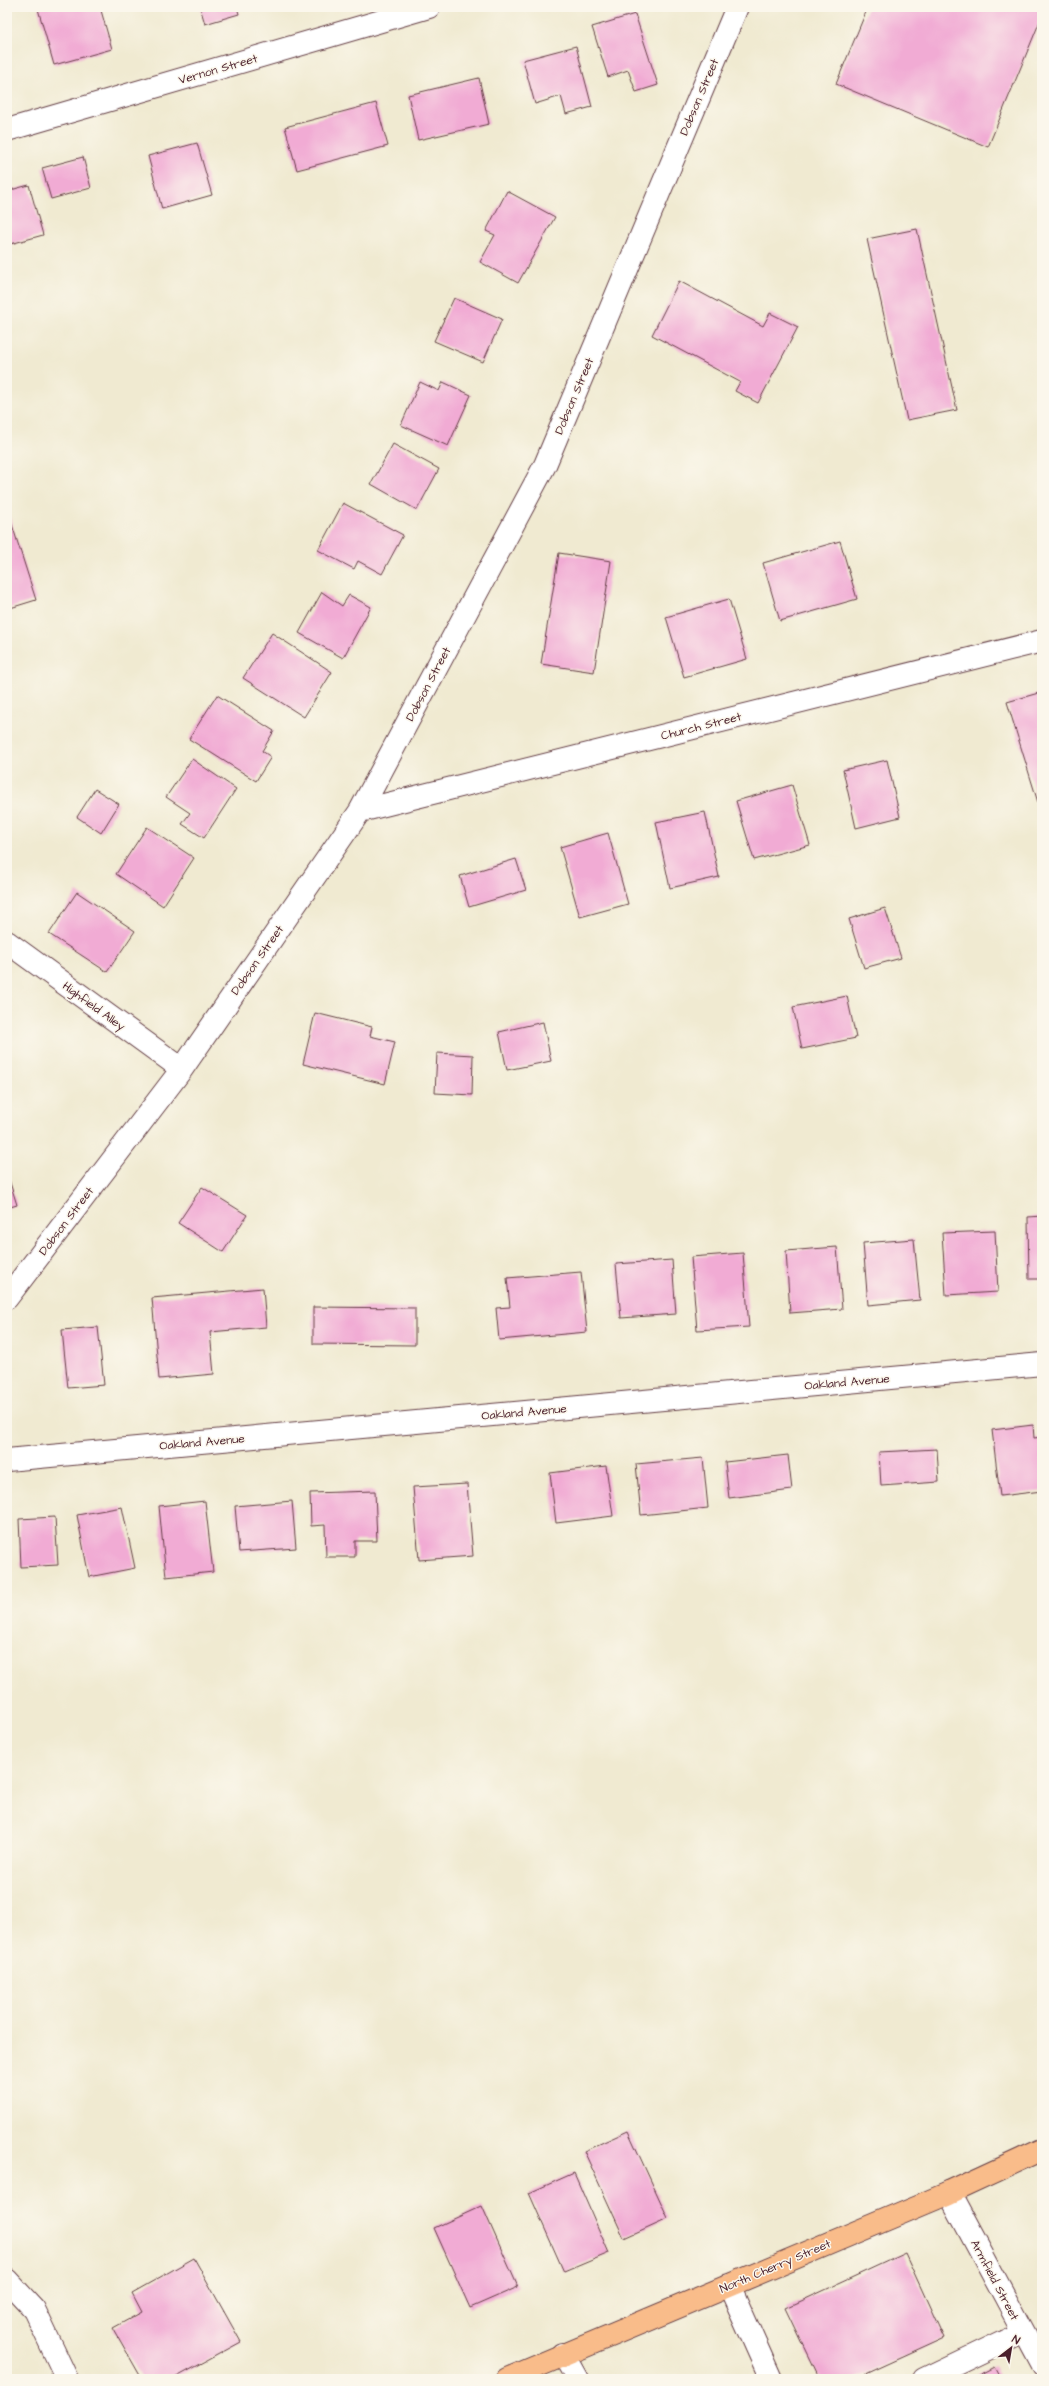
<svg xmlns="http://www.w3.org/2000/svg" width="1049" height="2386" font-family="'Architects Daughter',sans-serif">
<style>
.building{fill:#f1abd4}
.lines{fill:none;stroke-linecap:round;stroke-linejoin:round}
.minor-casing{stroke:#633d44;stroke-width:24}
.major-casing{stroke:#633d44;stroke-width:24}
.minor{stroke:#fff;stroke-width:22}
.major{stroke:#f9bc8a;stroke-width:22}
.labels{text-anchor:middle;stroke-width:3;stroke-linejoin:round;paint-order:stroke}
.street-label{font-size:12px;fill:#4a1f2b;stroke:#fbf7ec}
</style>
<rect width="100%" height="100%" fill="#fbf7ec"/>
<filter id="ink" filterUnits="userSpaceOnUse"><feTurbulence type="fractalNoise" baseFrequency=".025" numOctaves="2"/><feDisplacementMap in="SourceGraphic" scale="8" xChannelSelector="R" yChannelSelector="G"/><feConvolveMatrix kernelMatrix="1 2 1 2 8 2 1 2 1" color-interpolation-filters="sRGB"/></filter>
<filter id="wash" filterUnits="userSpaceOnUse"><feTurbulence type="fractalNoise" baseFrequency=".012" numOctaves="4" result="noise"/><feDisplacementMap in="SourceGraphic" scale="16" xChannelSelector="R" yChannelSelector="G"/><feGaussianBlur stdDeviation="0.9" result="paint"/><feColorMatrix in="noise" values="0 0 0 0 0 0 0 0 0 0 0 0 0 0 0 0 0 1.4 0 .05"/><feComposite in="paint" operator="in"/></filter>
<g filter="url(#wash)">
<rect width="100%" height="100%" fill="#f0ead1"/>
<g id="blocks">
<path class="building" d="M44,7h56l12,42 -58,16 -16,-56z
M200,7h37l2,7 -34,10z
M868,7h174v9l-54,131 -152,-63z
M635,14l23,71 -22,7 -8,-22 -20,7 -16,-50z
M576,46l16,61 -26,7 -5,-18 -26,8 -12,-44z
M479,78l10,46 -71,16 -10,-45z
M376,103l12,43 -91,24 -12,-43z
M197,143l15,52 -50,14 -14,-53z
M83,157l8,31 -40,11 -9,-31z
M29,185l14,50 -36,10v-54z
M507,191l48,26 -37,66 -38,-21 15,-27 -9,-4z
M917,229l40,181 -50,10 -40,-181z
M679,281l84,45 7,-13 28,14 -40,76 -23,-12 5,-9 -88,-47z
M454,298l48,21 -19,43 -49,-21z
M420,382l19,9 4,-9 28,13 -23,51 -47,-21z
M393,444l46,25 -22,41 -46,-26z
M343,503l60,32 -21,39 -24,-13 -4,8 -36,-19z
M7,509l29,91 -29,9z
M840,541l17,58 -77,22 -17,-58z
M559,553l52,8 -17,111 -53,-8z
M322,592l20,14 7,-11 22,12 -28,51 -44,-25z
M729,599l18,60 -63,18 -18,-60z
M272,633l60,39 -28,45 -61,-39z
M1042,692v116l-2,1 -33,-107z
M217,695l57,36 -12,20 9,6 -15,24 -67,-42z
M192,759l44,30 -32,49 -22,-14 8,-11 -24,-16z
M887,760l13,57 -44,11 -13,-58z
M792,785l18,60 -56,15 -18,-59z
M95,789l24,15 -18,29 -24,-16z
M705,812l14,65 -49,11 -14,-66z
M147,827l47,31 -31,48 -47,-32z
M608,833l20,71 -48,13 -20,-70z
M516,859l10,31 -57,17 -9,-31z
M77,892l58,39 -28,41 -58,-38z
M885,908l16,50 -37,10 -15,-49z
M847,996l9,42 -54,11 -9,-42z
M315,1013l57,14 -2,9 25,6 -10,42 -82,-20z
M543,1022l8,39 -44,9 -8,-38z
M437,1053l36,2 -1,40 -37,-2z
M7,1173l10,32 -10,3z
M202,1187l45,28 -24,37 -45,-29z
M1042,1216v63h-13l-1,-62z
M995,1231l3,61 -52,3 -4,-62z
M914,1239l6,61 -52,5 -5,-62z
M837,1247l5,62 -52,4 -4,-62z
M743,1253l6,74 -52,3 -6,-73z
M672,1260l4,54 -55,4 -5,-54z
M581,1272l6,60 -88,8 -3,-32 14,-1 -3,-29z
M263,1288l3,39 -56,5 4,42 -55,5 -7,-81z
M313,1307l102,1v37l-102,-1z
M98,1327l6,58 -36,3 -6,-58z
M1033,1425l1,13 8,-1v54l-42,5 -8,-66z
M937,1449l2,33 -58,4 -2,-34z
M788,1455l4,35 -63,8 -4,-36z
M703,1458l5,50 -67,7 -5,-51z
M606,1466l7,50 -57,7 -6,-50z
M467,1484l6,72 -54,4 -6,-73z
M375,1491l2,50h-22v16h-29l-1,-32 -14,1 -1,-33z
M205,1501l8,71 -47,5 -7,-71z
M292,1501l4,47 -57,4 -4,-46z
M122,1507l13,61 -46,9 -12,-62z
M55,1517l3,48 -37,2 -2,-48z
M628,2131l40,87 -44,20 -40,-87z
M574,2173l35,80 -45,19 -35,-79z
M482,2206l36,81 -48,21 -36,-80z
M905,2253l39,85 -90,41h-34l-34,-71z
M194,2258l47,84 -68,37h-31l-29,-51 29,-16 -10,-19z
M994,2366l7,13h-32z"/>
</g>
</g>
<g filter="url(#ink)">
<use href="#blocks" fill-opacity="0" stroke="#633d44" stroke-width="1"/>
<g class="lines">
<g class="minor-casing">
<path id="minor" d="M7,130l422,-123
M360,811l682,-170
M7,942l175,127
M7,1298l175,-229 178,-258 185,-346 192,-458
M7,1460l1035,-96
M949,2193l93,173
M7,2280l27,29 33,70
M729,2285l42,94
M563,2354l14,25
M925,2379l98,-47"/>
</g>
<g class="major-casing">
<path id="major" d="M507,2379l442,-186 93,-43"/>
</g>
<use href="#minor" class="minor"/>
<use href="#major" class="major"/>
</g>
</g>
<g class="labels">
<g class="street-label">
<text transform="translate(218 69) rotate(-16)" y="4">Vernon Street</text>
<text transform="translate(699 97) rotate(-67)" y="4">Dobson Street</text>
<text transform="translate(574 396) rotate(-67)" y="4">Dobson Street</text>
<text transform="translate(428 684) rotate(-62)" y="4">Dobson Street</text>
<text transform="translate(701 726) rotate(-14)" y="4">Church Street</text>
<text transform="translate(257 960) rotate(-55)" y="4">Dobson Street</text>
<text transform="translate(94 1006) rotate(36)" y="4">Highfield Alley</text>
<text transform="translate(66 1221) rotate(-53)" y="4">Dobson Street</text>
<text transform="translate(847 1382) rotate(-5)" y="4">Oakland Avenue</text>
<text transform="translate(524 1412) rotate(-5)" y="4">Oakland Avenue</text>
<text transform="translate(202 1442) rotate(-5)" y="4">Oakland Avenue</text>
<text transform="translate(775 2266) rotate(-23)" y="4">North Cherry Street</text>
<text transform="translate(995 2280) rotate(62)" y="4">Armfield Street</text>
</g>
</g>
<rect width="1049" height="2386" fill="none" stroke="#fbf7ec" stroke-width="24"/>
<g transform="translate(1011 2348) rotate(31)" stroke="#fbf7ec" stroke-width="3" paint-order="stroke">
<path d="M0-3L7 15L0 10L-7 15Z" fill="#4a1f2b"/>
<text y="-6" font-size="11" font-weight="bold" text-anchor="middle" fill="#4a1f2b">N</text>
</g>
</svg>
